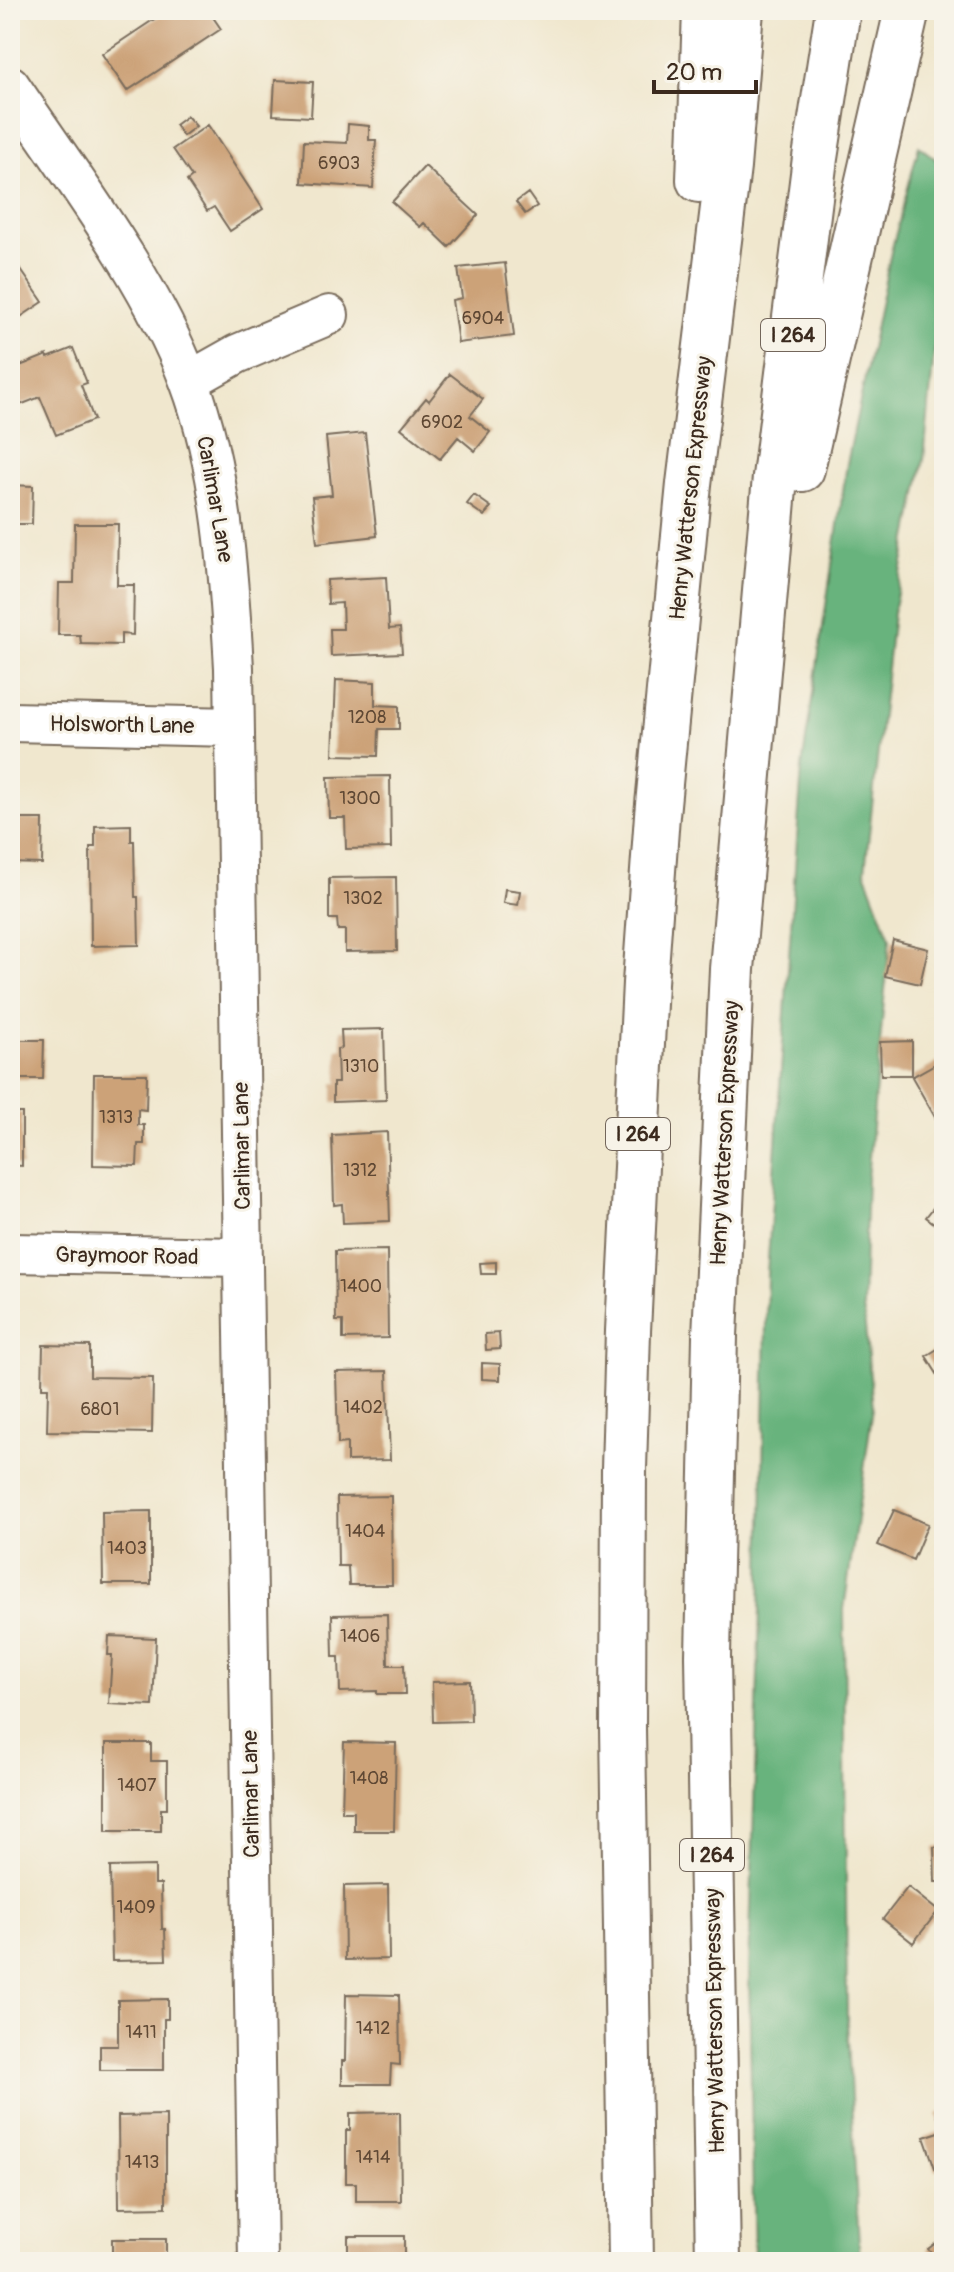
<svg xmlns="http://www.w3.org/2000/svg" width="954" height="2272" font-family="Pangolin,sans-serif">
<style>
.forest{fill:#68b37d;stroke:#526e4e;stroke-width:2}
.building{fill:#cca278}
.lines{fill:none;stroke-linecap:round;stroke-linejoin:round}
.minor-casing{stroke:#7a6c5c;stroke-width:42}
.highway-casing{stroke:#7a6c5c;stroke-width:48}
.minor{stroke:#fff;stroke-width:38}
.highway{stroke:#fff;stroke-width:44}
.labels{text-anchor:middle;stroke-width:6;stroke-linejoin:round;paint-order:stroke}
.number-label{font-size:18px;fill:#5f4834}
.shield{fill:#f7f3e8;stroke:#73665b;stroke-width:2}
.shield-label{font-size:20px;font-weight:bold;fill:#3b2a1e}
.street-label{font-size:22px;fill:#3b2a1e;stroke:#f7f3e8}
</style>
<rect width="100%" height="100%" fill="#f7f3e8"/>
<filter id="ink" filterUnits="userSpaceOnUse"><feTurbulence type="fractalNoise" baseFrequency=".0125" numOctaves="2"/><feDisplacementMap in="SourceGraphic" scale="16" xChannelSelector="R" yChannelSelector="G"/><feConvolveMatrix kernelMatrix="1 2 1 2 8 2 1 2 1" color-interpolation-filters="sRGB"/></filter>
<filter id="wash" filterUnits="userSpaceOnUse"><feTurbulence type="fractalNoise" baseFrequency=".006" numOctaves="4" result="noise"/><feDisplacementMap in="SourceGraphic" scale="32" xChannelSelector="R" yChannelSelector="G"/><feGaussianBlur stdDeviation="1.8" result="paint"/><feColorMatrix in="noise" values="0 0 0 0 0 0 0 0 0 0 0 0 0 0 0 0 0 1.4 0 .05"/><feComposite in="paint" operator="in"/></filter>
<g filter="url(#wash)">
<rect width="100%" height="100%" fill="#f0e7ce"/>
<path class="forest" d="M919,146l20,16 5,10v128l-9,42 -11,117 -31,154 -28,258 25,67 -23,241 -4,127 10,101 -29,202 3,413 13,240h-106l-5,-291 12,-396 6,-302 35,-506 45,-303 44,-212z"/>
<g id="blocks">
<path class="building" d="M168,10h40l13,19 -94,62 -25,-37z
M275,80l38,2 -2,35 -38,-2z
M187,116l9,10 -13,10 -8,-11z
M348,124l21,2v14h7l-3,48 -71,-5 2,-42 43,2z
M208,125l55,84 -33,22 -16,-24 -7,4 -20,-30 5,-4 -19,-28z
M425,166l53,49 -29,32 -25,-24 -4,4 -28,-25z
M528,193l9,13 -12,8 -9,-12z
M10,254l33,48 -33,22z
M505,263l9,73 -56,7 -6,-43 10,-2 -4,-30z
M73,348l14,35 -6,2 13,35 -38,15 -16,-38 -30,12v-39l37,-15 1,3z
M450,374l33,25 -13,17 20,16 -15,19 -17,-14 -18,22 -39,-31 25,-30 3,3z
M365,433l12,103 -60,7 -5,-46 20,-2 -6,-58z
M10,485l23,1 -1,38h-22z
M474,495l17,12 -7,9 -17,-12z
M75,524h43l-1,61h17l-1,50 -12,-1v11l-40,-1 -1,-9h-22l1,-52h15z
M386,577l3,52 11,-1 2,25 -71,3 -1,-27h13l-1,-26 -14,1 -1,-24z
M336,680l39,2v23l24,1v23h-20l-1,27 -45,-1z
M390,776l1,72 -45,1 -1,-31h-16l-1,-41z
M10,819h33l-1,45 -32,-1z
M131,825v16h3l1,56h3l1,48 -48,1 -1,-99h5v-21z
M396,877l1,74 -52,1v-22h-7l-1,-11h-8v-41z
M505,889l15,2 -2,14 -15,-2z
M893,940l35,9 -8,35 -35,-8z
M384,1029l2,71 -53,2v-19h5l-1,-34 5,-1 -1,-18z
M10,1040h34l-1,39h-33z
M912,1041v34h-31l-1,-33z
M944,1059v74l-32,-56z
M94,1074h53l-1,36 -8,-1v16h6v19h-6l-1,22 -44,-1z
M10,1113h12v53l-12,-1z
M387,1132l3,89 -47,2 -1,-19 -8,1 -2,-70z
M944,1194v37l-18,-14z
M387,1250l1,88 -45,1v-18h-7l-1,-70z
M496,1262v12h-15l-1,-11z
M499,1333l1,16 -14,1 -1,-16z
M43,1345l47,1v31l63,1 -1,55 -105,-2 1,-43h-6z
M944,1345v40l-18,-29z
M482,1363l18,1v16l-18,-1z
M387,1371l3,89 -43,1v-18l-9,1 -2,-72z
M391,1496l1,89h-43l-1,-19h-10l-1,-69z
M894,1510l34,14 -15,36 -35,-15z
M151,1511v73h-48l-1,-72z
M941,1584h3v60h-5z
M387,1614l1,51h16l1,29h-28v-3l-37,1 -1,-35h-6l-1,-42z
M109,1636l47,2 -3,68 -44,-2 3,-49h-4z
M470,1681l1,40 -38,1 -1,-40z
M344,1742l52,1 -2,88h-40v-19h-12z
M106,1743h45v18h16v48h-6v22h-55z
M944,1846v36h-9l-1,-35z
M155,1866v18h6l1,45h3l1,31 -54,1 -2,-94z
M388,1885l1,74 -44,1 -1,-74z
M908,1887l30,24 -25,32 -30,-24z
M346,1994l53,1 1,70 -9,-1 -1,20h-48v-23h3z
M168,1999v20h-4v51h-64v-24h18v-46z
M944,2111v57l-8,3 -12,-34 18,-6 -5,-17z
M400,2112l1,89h-45v-18h-10v-53h4v-17z
M166,2115v92l-47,1 -1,-92z
M348,2236h56v26h-56z
M944,2237v25h-6l-10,-13z
M112,2239h54v23h-54z"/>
</g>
</g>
<g filter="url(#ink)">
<use href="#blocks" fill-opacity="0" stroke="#7a6c5c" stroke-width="2"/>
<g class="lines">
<g class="minor-casing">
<path id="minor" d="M10,85c61,91 140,193 179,296 33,87 40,194 45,287l24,1594
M189,381l48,-27 92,-39
M10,722l224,5
M10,1253l233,4"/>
</g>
<g class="highway-casing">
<path id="highway" d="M699,180l6,-170
M802,469l105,-459
M631,2262l-8,-534 1,-259 4,-138 17,-348 12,-168 32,-331 39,-317 13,-157
M718,2262l-10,-606 7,-320 17,-367 43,-492 40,-319 23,-148"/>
</g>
<use href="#minor" class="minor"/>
<use href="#highway" class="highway"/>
</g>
</g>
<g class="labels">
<g class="number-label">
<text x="339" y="169">6903</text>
<text x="483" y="324">6904</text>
<text x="442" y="428">6902</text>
<text x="367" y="723">1208</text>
<text x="360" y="804">1300</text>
<text x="363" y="904">1302</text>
<text x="361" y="1072">1310</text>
<text x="116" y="1123">1313</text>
<text x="360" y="1176">1312</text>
<text x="361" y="1292">1400</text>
<text x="363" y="1413">1402</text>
<text x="100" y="1415">6801</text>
<text x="365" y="1537">1404</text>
<text x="127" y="1554">1403</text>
<text x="360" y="1642">1406</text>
<text x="369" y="1784">1408</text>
<text x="137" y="1791">1407</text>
<text x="136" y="1913">1409</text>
<text x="373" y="2034">1412</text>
<text x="141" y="2038">1411</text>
<text x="373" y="2163">1414</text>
<text x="142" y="2168">1413</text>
</g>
<g class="shield">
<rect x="761" y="319" width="64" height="32" rx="6"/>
<rect x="606" y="1118" width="64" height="32" rx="6"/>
<rect x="680" y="1839" width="64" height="32" rx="6"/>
</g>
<g class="shield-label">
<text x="793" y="342">I 264</text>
<text x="638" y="1141">I 264</text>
<text x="712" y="1862">I 264</text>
</g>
<g class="street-label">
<text transform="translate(690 488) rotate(-84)" y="8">Henry Watterson Expressway</text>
<text transform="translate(216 499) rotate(80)" y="8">Carlimar Lane</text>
<text transform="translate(122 724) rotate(1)" y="8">Holsworth Lane</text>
<text transform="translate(724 1133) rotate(-87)" y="8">Henry Watterson Expressway</text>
<text transform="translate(241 1146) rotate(-91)" y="8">Carlimar Lane</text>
<text transform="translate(127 1255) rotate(1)" y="8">Graymoor Road</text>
<text transform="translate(250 1794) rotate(-91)" y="8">Carlimar Lane</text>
<text transform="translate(714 2021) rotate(-91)" y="8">Henry Watterson Expressway</text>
</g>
</g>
<rect width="954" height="2272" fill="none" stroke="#f7f3e8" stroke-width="40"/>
<path d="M654 80v12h102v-12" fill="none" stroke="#3b2a1e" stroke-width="4"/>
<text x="666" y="80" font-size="24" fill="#3b2a1e" stroke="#f7f3e8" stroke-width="6" paint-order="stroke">20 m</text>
</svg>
